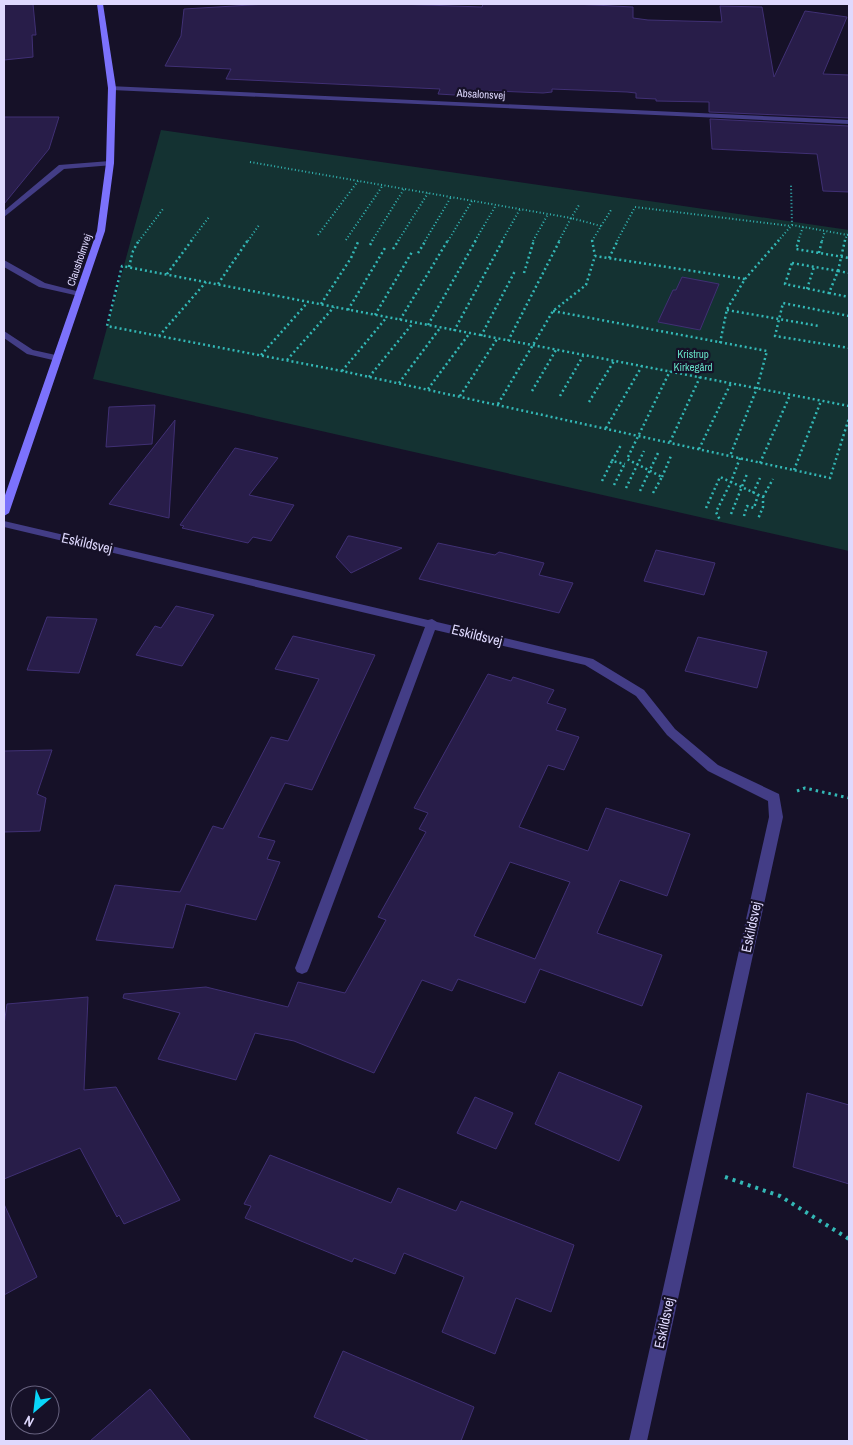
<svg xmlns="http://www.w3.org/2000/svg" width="853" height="1445" font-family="'Archivo Narrow',sans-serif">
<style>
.green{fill:#143232}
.building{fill:#281d49;stroke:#403074;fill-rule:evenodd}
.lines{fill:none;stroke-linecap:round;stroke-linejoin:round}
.path-far3{stroke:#33b8b6;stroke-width:2;stroke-dasharray:1 2.5;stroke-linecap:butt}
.path-far2{stroke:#33b8b6;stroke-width:2.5;stroke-dasharray:2 3;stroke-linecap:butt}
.path-far1{stroke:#33b8b6;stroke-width:3;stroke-dasharray:2.5 4;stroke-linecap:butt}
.path{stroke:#33b8b6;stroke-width:4;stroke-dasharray:3 5;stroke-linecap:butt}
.lane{fill:#433d86;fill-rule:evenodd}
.street{fill:#433d86;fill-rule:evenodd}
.secondary{fill:#7c72fc;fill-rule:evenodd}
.labels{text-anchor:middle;stroke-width:4.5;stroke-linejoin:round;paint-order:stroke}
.far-street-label{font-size:11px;fill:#dfd9fe;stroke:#161128}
.far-park-label{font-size:11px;fill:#65dec5;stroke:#161128}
.street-label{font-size:14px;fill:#dfd9fe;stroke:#161128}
</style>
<rect width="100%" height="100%" fill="#161128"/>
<path class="green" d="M161,130l688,100v321l-756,-172z"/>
<path class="building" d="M4,4h29l3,31h-4l1,22 -29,3z
M267,4h130l85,3 1,-3h91l59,3v11l15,2 74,2 -2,-16 42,1 12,70 31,-66 42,6 -24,57 26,1v43l-140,-6v-10l-53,-1v-2l-20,-1v-5l-9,-1 -75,-3v3l-9,1 -70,-3 -1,6 -34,-2 2,-5 -214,-10 5,-10 -66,-3 16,-30 3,-27z
M4,117h55l-10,32 -45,55z
M710,119l139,7v66l-26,-1 -6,-37 -105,-5z
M682,277l37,7 -19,46 -42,-8 15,-32h3z
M155,405l-3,39 -46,3 3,-40z
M175,420l-6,98 -60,-14z
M235,448l43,10 -29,37 45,10 -23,36 -18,-4 -5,6 -66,-15 2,-2 -4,-1z
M348,536h2l52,12 -51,25 -15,-16z
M438,543l57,12 4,-3 45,11 -5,12 34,8 -14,30 -140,-34z
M656,550l59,13 -11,32 -60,-14z
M176,606l38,9 -32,51 -46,-11 19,-29 6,2z
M47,617l50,2 -18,54 -52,-3z
M293,636l82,19 -63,135 -27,-7 -27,54 17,4 -8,18 13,3 -24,58 -70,-16 -13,44 -77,-8 19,-55 65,7 33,-66 10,3 48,-92 17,4 31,-62 -44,-10z
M698,637l69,15 -10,36 -72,-17z
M488,674l23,7 2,-4 41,13 -7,13 19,6 -10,21 23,7 -15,33 -16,-5 -29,62 69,24 18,-43 84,26 -23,62 -47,-16 -23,53 65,22 -20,51 -102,-37 -15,34 -67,-24 -6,12 -30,-11 -48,93 -80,-32 -39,-8 -19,47 -78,-21 22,-46 -57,-15 1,-4 82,-7 82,20 10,-25 47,11 41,-73 -8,-3 48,-85 -7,-3 9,-16 -14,-5zM510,862l60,20 -35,77 -61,-23z
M52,750l-15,44 9,4 -6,33 -36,1v-81z
M88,997l-4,93 32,-3 64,113 -56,24 -5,-9 -2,2 -37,-69 -76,31v-154l3,-21z
M559,1072l83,34 -23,55 -84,-37z
M807,1093l42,12v79l-56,-17z
M475,1097l38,16 -17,36 -39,-16z
M270,1155l121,48 7,-15 58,23 5,-10 113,44 -23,67 -35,-14 -21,56 -53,-22 22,-55 -60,-24 -9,21 -41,-16 -2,4 -107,-44 6,-12 -7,-2z
M4,1204l33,73 -33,18z
M343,1351l131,56 -13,34h-91l-56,-24z
M150,1389l41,52h-101z"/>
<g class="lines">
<path class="path-far3" d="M250,162l321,56 8,-13
M792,225l56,10
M318,235l40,-54
M346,240l37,-55
M139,241l24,-32
M191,241l18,-24
M248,241l11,-16
M372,241l32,-52
M398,241l30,-48
M425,241l26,-44
M448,241l24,-40
M475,241l21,-36
M502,241l18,-32
M533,241l15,-27
M559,241l12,-23 30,8
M592,241l19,-31
M617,241l18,-34 156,19
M778,241l14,-16 -1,-40
M798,241l5,-14
M822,241l3,-10
M845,241l2,-7"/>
<path class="path-far2" d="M592,240l3,16
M799,240l-3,9 53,9
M370,245l3,-5
M393,249l6,-9
M418,253l8,-13
M819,253l3,-13
M609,258l9,-18
M792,263l46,8 -9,22 -44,-9z
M129,267l4,-16 6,-11
M838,271l11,2
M838,271l7,-31
M524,273l10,-33
M167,274l25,-34
M745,279l34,-39
M218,284l30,-44
M807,289l7,-22
M829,293l20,4
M321,304l30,-46 7,-16
M348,310l37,-62
M727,310l92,16
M553,311l214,40 -10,37 -27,68
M375,315l37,-63
M849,316l-66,-13 -8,33 74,12
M400,320l48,-80
M428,325l48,-85
M454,331l49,-91
M159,336l47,-54
M481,336l34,-65
M508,341l52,-101
M261,355l47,-53
M287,360l47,-53
M342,371l45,-54
M369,377l44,-54
M399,383l41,-55
M428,389l41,-55
M532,391l24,-41
M460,396l37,-57
M560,396l23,-40
M589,402l25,-41
M498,404l55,-93 33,-26 9,-29 150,23 -18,30 -7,34
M849,406l-727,-140 -15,60 235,45 488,107 19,-60
M606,428l36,-62
M670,442l30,-65
M699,449l32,-66
M740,458l-9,24 32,15v10l-5,12
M612,461l9,-16
M760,463l30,-68
M794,470l27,-69
M662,477l9,-21
M602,481l10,-20 13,3
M614,485l11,-22
M626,488l18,-37
M640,491l18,-38
M653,493l9,-16 -35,-18 43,-88
M753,493l7,-15
M763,497l10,-18
M706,508l14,-31 11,5 -15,30 4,8
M731,514l16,-40
M744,516l3,-10 7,2 4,-13"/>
<path class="path-far1" d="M797,791l8,-3 44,10"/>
<path class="path" d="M725,1177l55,19 69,43"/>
<path class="lane" d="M110,161l4,2 -1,2 -49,4 -60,48v-6l55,-46z
M4,260l41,23 39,10 -5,3 -40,-9 -35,-20z
M4,331l29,19 27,6 2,2 -5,3 -30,-7 -23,-16z"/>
<path class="street" d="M109,86l740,34v4l-737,-34h-3z
M4,521l424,99 4,-1 5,3 156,37 51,31 31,39 43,36 61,29 4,23 -136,624h-18l140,-624 -1,-16 -60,-30 -41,-36 -31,-39 -51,-31 -150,-35 -126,338 -2,4 -5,2 -5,-2 -2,-4 130,-341 -421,-100z"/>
<path class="secondary" d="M97,4h6l13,84 -2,75 -9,68 -96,282 -5,3v-18l93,-267 9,-68 2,-75z"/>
</g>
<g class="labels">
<g class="far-street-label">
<text transform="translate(481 94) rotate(3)" y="4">Absalonsvej</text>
<text transform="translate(79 260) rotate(-71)" y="4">Clausholmvej</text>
</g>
<g class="far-park-label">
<text x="693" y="358">Kristrup<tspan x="693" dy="13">Kirkegård</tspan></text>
</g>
<g class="street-label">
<text transform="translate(87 543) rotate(13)" y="5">Eskildsvej</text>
<text transform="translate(477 635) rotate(14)" y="5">Eskildsvej</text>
<text transform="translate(751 927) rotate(-78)" y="5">Eskildsvej</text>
<text transform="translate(664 1323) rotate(-78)" y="5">Eskildsvej</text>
</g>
</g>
<rect width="853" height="1445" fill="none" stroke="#dfd9fe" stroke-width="10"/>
<g transform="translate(35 1410) rotate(208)"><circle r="24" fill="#161128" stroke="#66617e"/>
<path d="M0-4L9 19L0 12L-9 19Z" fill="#09d7fa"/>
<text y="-8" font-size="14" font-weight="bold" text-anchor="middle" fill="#dfd9fe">N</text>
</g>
</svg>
